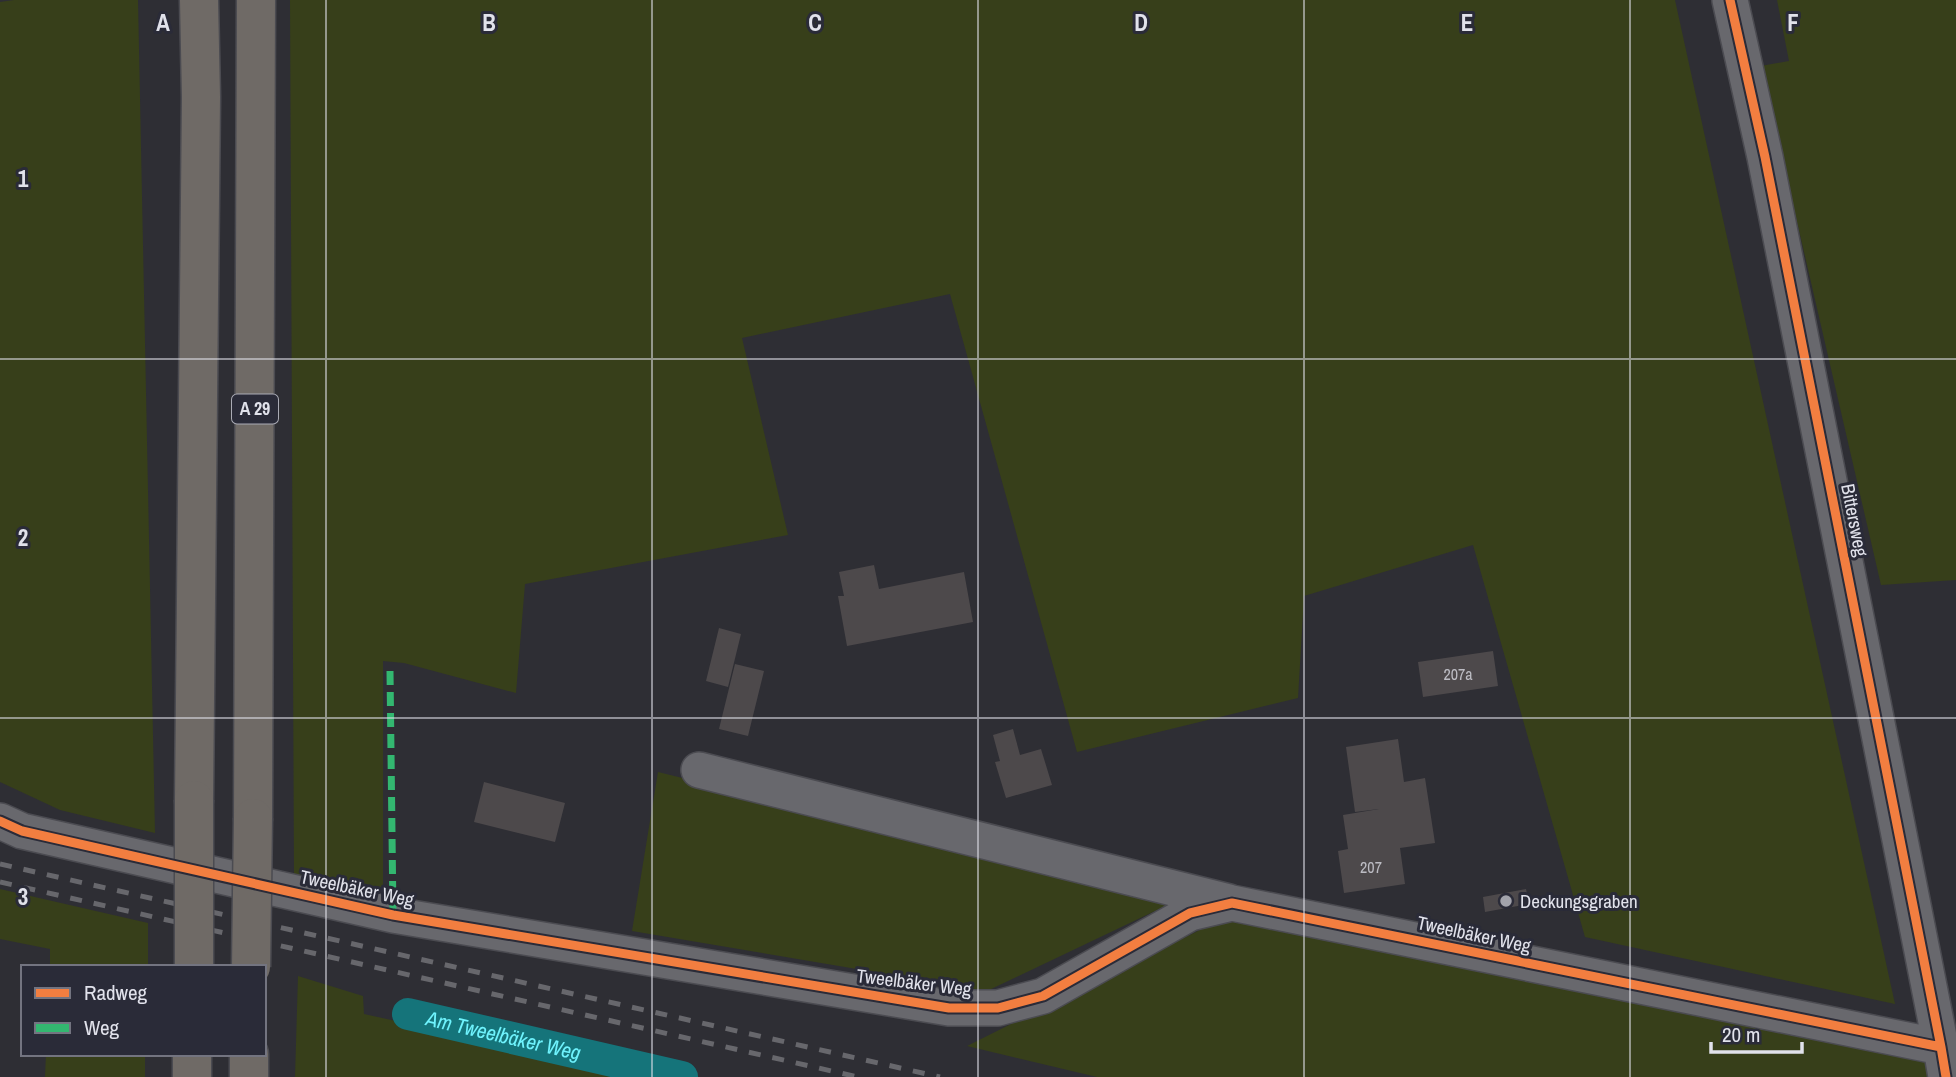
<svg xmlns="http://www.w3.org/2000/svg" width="1956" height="1077" font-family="'Archivo Narrow',sans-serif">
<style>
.green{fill:#373f1a}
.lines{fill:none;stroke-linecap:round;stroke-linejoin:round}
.canal{stroke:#15747a;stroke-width:32}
.building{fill:#4d494b}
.minor-casing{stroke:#4b4b51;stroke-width:38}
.motorway-casing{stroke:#4b4b51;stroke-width:41}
.minor{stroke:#68686d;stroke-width:35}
.motorway{stroke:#6f6a66;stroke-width:38}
.rail{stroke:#67676c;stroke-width:5;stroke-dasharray:12 12;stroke-linecap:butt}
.motorway-bridge-casing{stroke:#4b4b51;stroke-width:41;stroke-linecap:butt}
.motorway-bridge{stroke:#6f6a66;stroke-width:38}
.quiet{stroke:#33b770;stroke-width:7;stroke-dasharray:14 7;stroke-linecap:butt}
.cycleway-casing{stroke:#2a2b38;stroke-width:13}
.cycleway{stroke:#f27e40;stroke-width:9}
.grid{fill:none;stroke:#e1e2eb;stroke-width:2;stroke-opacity:0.55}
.poi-dot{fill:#a2a3ab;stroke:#2a2b38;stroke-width:2.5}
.labels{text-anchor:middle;stroke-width:6;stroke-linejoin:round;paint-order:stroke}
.number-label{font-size:16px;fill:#bcbcc3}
.shield{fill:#2a2b38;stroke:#aaabb5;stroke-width:2}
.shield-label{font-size:18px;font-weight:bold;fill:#e1e2eb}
.street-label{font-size:19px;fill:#e1e2eb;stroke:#2a2b38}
.poi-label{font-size:19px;fill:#e1e2eb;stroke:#2a2b38;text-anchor:start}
.water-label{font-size:21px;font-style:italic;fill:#6ff3fd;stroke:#2a2b38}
.grid-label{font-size:23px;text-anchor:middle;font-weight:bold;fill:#e1e2eb;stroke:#2a2b38;stroke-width:6;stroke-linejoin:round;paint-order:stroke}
</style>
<rect width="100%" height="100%" fill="#2e2e34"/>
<path class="green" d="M14,0h124l17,833 -95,-23 -60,-28v-780z
M290,0h1385l220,1004 -310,-67 -112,-392 -169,51 -6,102 -221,54 -127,-458 -208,44 46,197 -263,49 -9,109 -112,-30 -21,-2v235l-89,-18z
M1777,0h179v580l-75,5 -120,-519 28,-5z
M658,772l520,128 -191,91 -355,-60z
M0,889l148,34v44h-98v-18l-50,-10z
M1232,914l695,142 4,21h-834l-130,-31z
M298,976l65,20 1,18 288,63h-357z
M46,1054h99v23h-100z"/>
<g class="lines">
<path class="canal" id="s1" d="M408,1014l274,63"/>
</g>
<path class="building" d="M874,565l5,24 85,-17 9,50 -126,24 -9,-50h6l-5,-24z
M719,628l22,6 -13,53 -22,-6z
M1493,651l5,35 -75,11 -5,-35z
M735,664l29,7 -16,65 -29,-7z
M1013,729l7,26 21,-6 11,36 -46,13 -11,-36 5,-1 -7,-26z
M1398,739l6,43 21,-4 10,65 -35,5 5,36 -61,9 -6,-42 10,-2 -5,-34 36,-6 -24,3 -9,-65z
M484,782l81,21 -10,39 -81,-20z
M1526,889l3,15 -44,8 -2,-15z"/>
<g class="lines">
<g class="minor-casing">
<path id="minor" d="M1730,0l35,157 176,890
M699,770l530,132
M0,821l22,10 371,84 556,93h49l45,-12 147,-83 42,-10 709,144 5,30"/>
</g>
<g class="motorway-casing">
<path id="motorway" d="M194,800l7,-703 -2,-97
M253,818l3,-818
M192,1077v-23
M249,1077v-23"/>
</g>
<use href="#minor" class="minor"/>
<use href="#motorway" class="motorway"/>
<path class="rail" d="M0,864l940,213
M0,882l858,195"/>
<g class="motorway-bridge-casing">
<path id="motorway-bridge" d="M194,967v-167
M251,967l2,-149"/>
</g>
<use href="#motorway-bridge" class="motorway-bridge"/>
<path class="quiet" d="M390,671l3,244"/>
<g class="cycleway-casing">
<path id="cycleway" d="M1730,0l35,157 176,890
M0,821l22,10 371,84 556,93h49l45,-12 147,-83 42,-10 709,144 5,30"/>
</g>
<use href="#cycleway" class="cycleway"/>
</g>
<path class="grid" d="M326,0v1077M652,0v1077M978,0v1077M1304,0v1077M1630,0v1077M0,359h1956M0,718h1956"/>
<circle class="poi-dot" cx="1506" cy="901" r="7"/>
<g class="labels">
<g class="number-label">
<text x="1458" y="680">207a</text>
<text x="1371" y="873">207</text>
</g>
<rect class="shield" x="232" y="394.5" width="46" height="29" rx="5"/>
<g class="shield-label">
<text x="255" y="415">A 29</text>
</g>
<g class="street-label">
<text transform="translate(1855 520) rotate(79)" y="7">Bittersweg</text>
<text transform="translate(357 888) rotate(12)" y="7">Tweelbäker Weg</text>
<text transform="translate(1474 934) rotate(12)" y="7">Tweelbäker Weg</text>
<text transform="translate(914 982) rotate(7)" y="7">Tweelbäker Weg</text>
</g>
<g class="poi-label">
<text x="1520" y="908">Deckungsgraben</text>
</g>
<g class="water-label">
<text dy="7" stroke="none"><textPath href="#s1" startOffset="98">Am Tweelbäker Weg</textPath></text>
</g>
</g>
<g class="grid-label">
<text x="163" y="31">A</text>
<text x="489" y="31">B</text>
<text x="815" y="31">C</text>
<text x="1141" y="31">D</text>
<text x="1467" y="31">E</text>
<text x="1793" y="31">F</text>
<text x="23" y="187">1</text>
<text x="23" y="546">2</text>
<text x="23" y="905">3</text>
</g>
<rect x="21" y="965" width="245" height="91" fill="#2a2b38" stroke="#737480" stroke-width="2"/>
<rect x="35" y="988" width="35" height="10" fill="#f27e40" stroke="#737480" stroke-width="2"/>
<text x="84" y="1000" font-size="21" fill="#e1e2eb">Radweg</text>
<rect x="35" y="1023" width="35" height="10" fill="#33b770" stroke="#737480" stroke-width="2"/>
<text x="84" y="1035" font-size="21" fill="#e1e2eb">Weg</text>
<path d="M1711 1042v10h91v-10" fill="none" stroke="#e1e2eb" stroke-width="3.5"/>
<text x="1722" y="1042" font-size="21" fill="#e1e2eb" stroke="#2a2b38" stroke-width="5" paint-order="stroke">20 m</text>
</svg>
